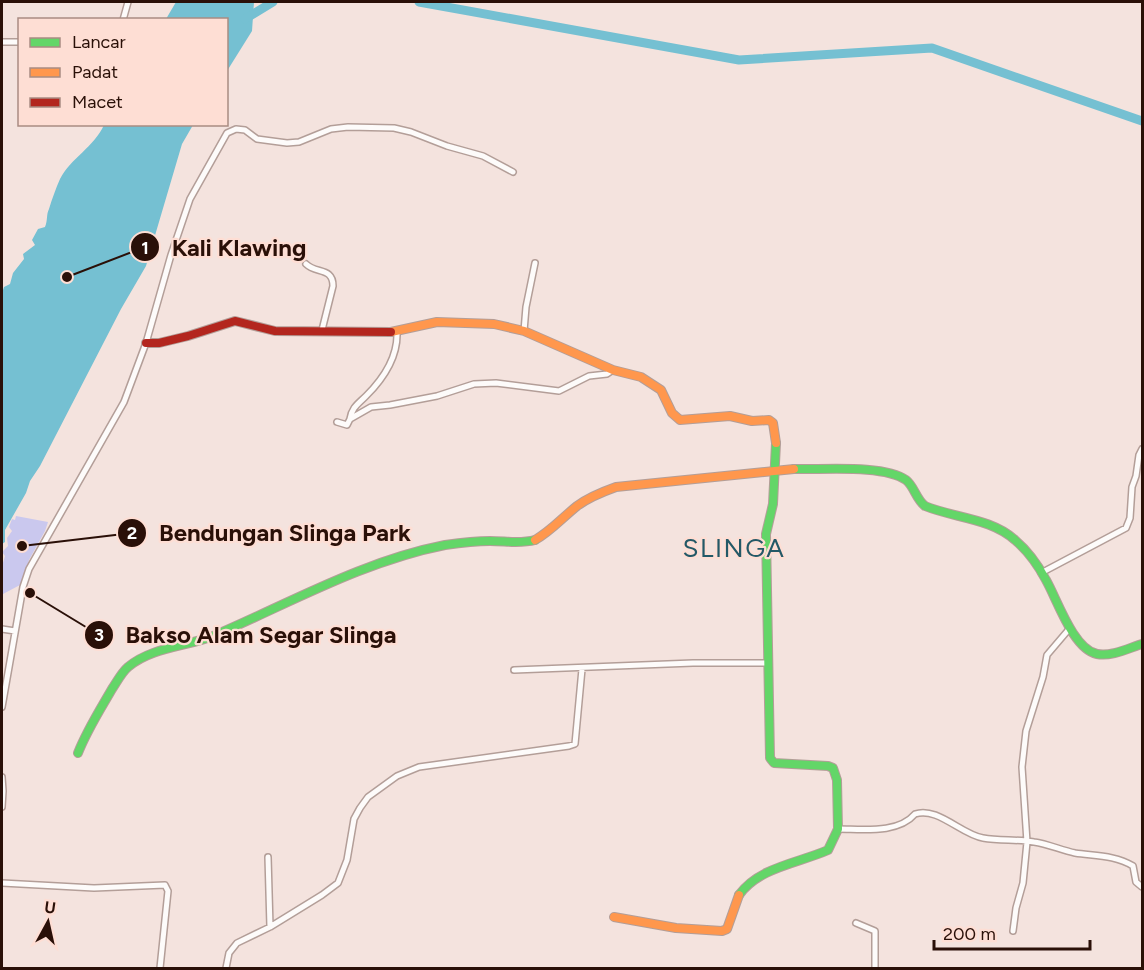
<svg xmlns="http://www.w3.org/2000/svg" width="1144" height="970" font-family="Figtree,sans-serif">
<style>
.green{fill:#cac8ee}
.water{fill:#75c0d2}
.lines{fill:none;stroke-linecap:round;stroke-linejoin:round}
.river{stroke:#75c0d2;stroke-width:9}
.street-casing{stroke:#b39e98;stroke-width:8}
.fast-casing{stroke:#b39e98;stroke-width:10}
.slow-casing{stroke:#b39e98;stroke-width:10}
.jam-casing{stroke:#b39e98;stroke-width:10}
.street{stroke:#fdfbfa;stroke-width:5}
.fast{stroke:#63d668;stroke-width:8}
.slow{stroke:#ff974d;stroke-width:8}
.jam{stroke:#b3261e;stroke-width:8}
.labels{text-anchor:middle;stroke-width:4.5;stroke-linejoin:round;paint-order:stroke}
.quarter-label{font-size:26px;letter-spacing:1.5px;fill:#245967;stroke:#feded4}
.leader{fill:none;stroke:#2a1008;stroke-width:2}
.callout-dot{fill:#2a1008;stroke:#feded4;stroke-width:2}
.mark-label{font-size:18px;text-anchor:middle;font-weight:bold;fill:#fff}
.callout-label{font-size:24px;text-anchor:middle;font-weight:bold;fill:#2a1008;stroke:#feded4;stroke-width:4.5;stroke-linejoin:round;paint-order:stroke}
</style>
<rect width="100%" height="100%" fill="#f4e3de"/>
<path class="green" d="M16,516l32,6 -3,9 -16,29 -4,16 -5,9 -17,9h-1v-28l3,-10 -3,-4 6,-6 -1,-8 5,-7 -3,-4 3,-8 3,1z"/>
<path class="water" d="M176,2h78l-2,29 -25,40 -1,-51 -60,-1z
M104,125h89l-11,19 -36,122 -25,43 -81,157 -10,15 -4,12 -21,37v12l-3,2v-251l2,-6 6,-3 3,-11 11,-14 -1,-5 12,-9 -3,-5 6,-11 7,-2c3,-7 1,-12 4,-18 3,-10 7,-21 11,-30 11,-21 34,-32 44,-54z"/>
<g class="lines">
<path class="river" d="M419,2l320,58 193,-12 210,73
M245,19l28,-17"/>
<g class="street-casing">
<path id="street" d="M123,20l5,-18
M2,42h18
M306,264c10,10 27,3 27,22l-11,44
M524,331l2,-24 9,-44
M350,419c2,-12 8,-15 16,-23 17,-17 32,-39 31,-64
M337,422l10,3 3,-6 21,-12 19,-2 47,-9 37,-12 22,-1 63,8 30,-15 18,-2 6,-4
M1041,573l85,-45 4,-10 2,-31 4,-11 3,-21 3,-6
M2,629l13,2
M514,670l179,-7h76
M2,707l21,-120 6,-18 95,-167 22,-59 25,-88 19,-56 37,-66 9,-4 9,1 12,9 30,4 12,-1 32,-13 17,-2 46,1 17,4 36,14 36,10 30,16
M2,777l1,14 -1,16
M838,829c25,0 60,5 77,-15 22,-8 47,21 68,24 17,3 34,1 51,4 14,2 27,8 41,11 19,3 40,2 58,13l3,16 6,5
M268,857l2,70
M2,883l92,5 71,-3 3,6 -8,77
M856,923l19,8v37
M1013,931l3,-23 7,-25 4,-41 -5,-75 4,-36 17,-54 4,-22 23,-27
M226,968l3,-15 8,-10 33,-16 52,-32 16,-12 9,-23 7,-41 6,-11 8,-11 29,-21 22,-9 150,-21 6,-2 7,-75"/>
</g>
<g class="fast-casing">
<path id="fast" d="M794,469c27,1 90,-5 112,11 8,6 10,19 19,26 29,12 66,12 90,34 13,11 23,25 31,40 11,19 27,69 51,74 14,3 32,-6 45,-10
M78,753c9,-23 22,-43 34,-64 5,-7 9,-16 16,-22 24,-20 57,-20 85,-31 75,-32 150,-75 232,-91 14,-2 31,-4 45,-4 16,0 30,3 45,-1
M739,895c20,-28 60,-32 89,-45l10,-21 -1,-49 -4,-12 -5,-2 -54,-3 -4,-5 -4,-224 7,-30 3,-61"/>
</g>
<g class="slow-casing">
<path id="slow" d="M391,332l46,-10 57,2 30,7 89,39 28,7 20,13 11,23 8,7 50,-4 22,5 17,-1 4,3 3,20
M535,540c16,-9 27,-22 42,-34 12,-9 25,-14 39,-19l178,-18
M614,917l62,11 46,3 5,-2 12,-34"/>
</g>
<g class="jam-casing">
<path id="jam" d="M146,343h13l29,-7 47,-15 40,10 116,1"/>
</g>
<use href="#street" class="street"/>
<use href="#fast" class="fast"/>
<use href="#slow" class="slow"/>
<use href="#jam" class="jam"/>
</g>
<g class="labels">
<g class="quarter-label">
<text x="734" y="557">SLINGA</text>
</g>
</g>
<path class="leader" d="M67 277L145 247M22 546L132 533M30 593L99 635"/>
<g class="callout-dot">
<circle cx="67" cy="277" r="6"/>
<circle cx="22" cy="546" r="6"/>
<circle cx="30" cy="593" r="6"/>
<circle cx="145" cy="247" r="15"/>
<circle cx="132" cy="533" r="15"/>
<circle cx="99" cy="635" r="15"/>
</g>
<g class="mark-label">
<text x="145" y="254">1</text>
<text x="132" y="539">2</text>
<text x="99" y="641">3</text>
</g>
<g class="callout-label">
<text x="239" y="256">Kali Klawing</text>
<text x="285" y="541">Bendungan Slinga Park</text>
<text x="261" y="643">Bakso Alam Segar Slinga</text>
</g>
<rect width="1144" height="970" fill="none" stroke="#2a1008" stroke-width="6"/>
<rect x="18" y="18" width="210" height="108" fill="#feded4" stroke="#a98c82" stroke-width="1.5"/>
<rect x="30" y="38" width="30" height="9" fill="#63d668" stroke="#a98c82" stroke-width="1.5"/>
<text x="72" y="48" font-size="18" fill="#2a1008">Lancar</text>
<rect x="30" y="68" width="30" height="9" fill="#ff974d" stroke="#a98c82" stroke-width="1.5"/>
<text x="72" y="78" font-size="18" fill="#2a1008">Padat</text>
<rect x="30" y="98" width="30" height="9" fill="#b3261e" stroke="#a98c82" stroke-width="1.5"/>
<text x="72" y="108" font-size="18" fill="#2a1008">Macet</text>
<g transform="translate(48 922) rotate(8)" stroke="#feded4" stroke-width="4.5" paint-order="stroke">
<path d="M0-4.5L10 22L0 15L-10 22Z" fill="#2a1008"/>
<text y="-9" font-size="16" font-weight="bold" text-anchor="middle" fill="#2a1008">U</text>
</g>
<path d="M934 940v9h156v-9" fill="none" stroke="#2a1008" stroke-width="3"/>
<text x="943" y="940" font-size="18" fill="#2a1008" stroke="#feded4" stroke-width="4.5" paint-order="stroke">200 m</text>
</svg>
